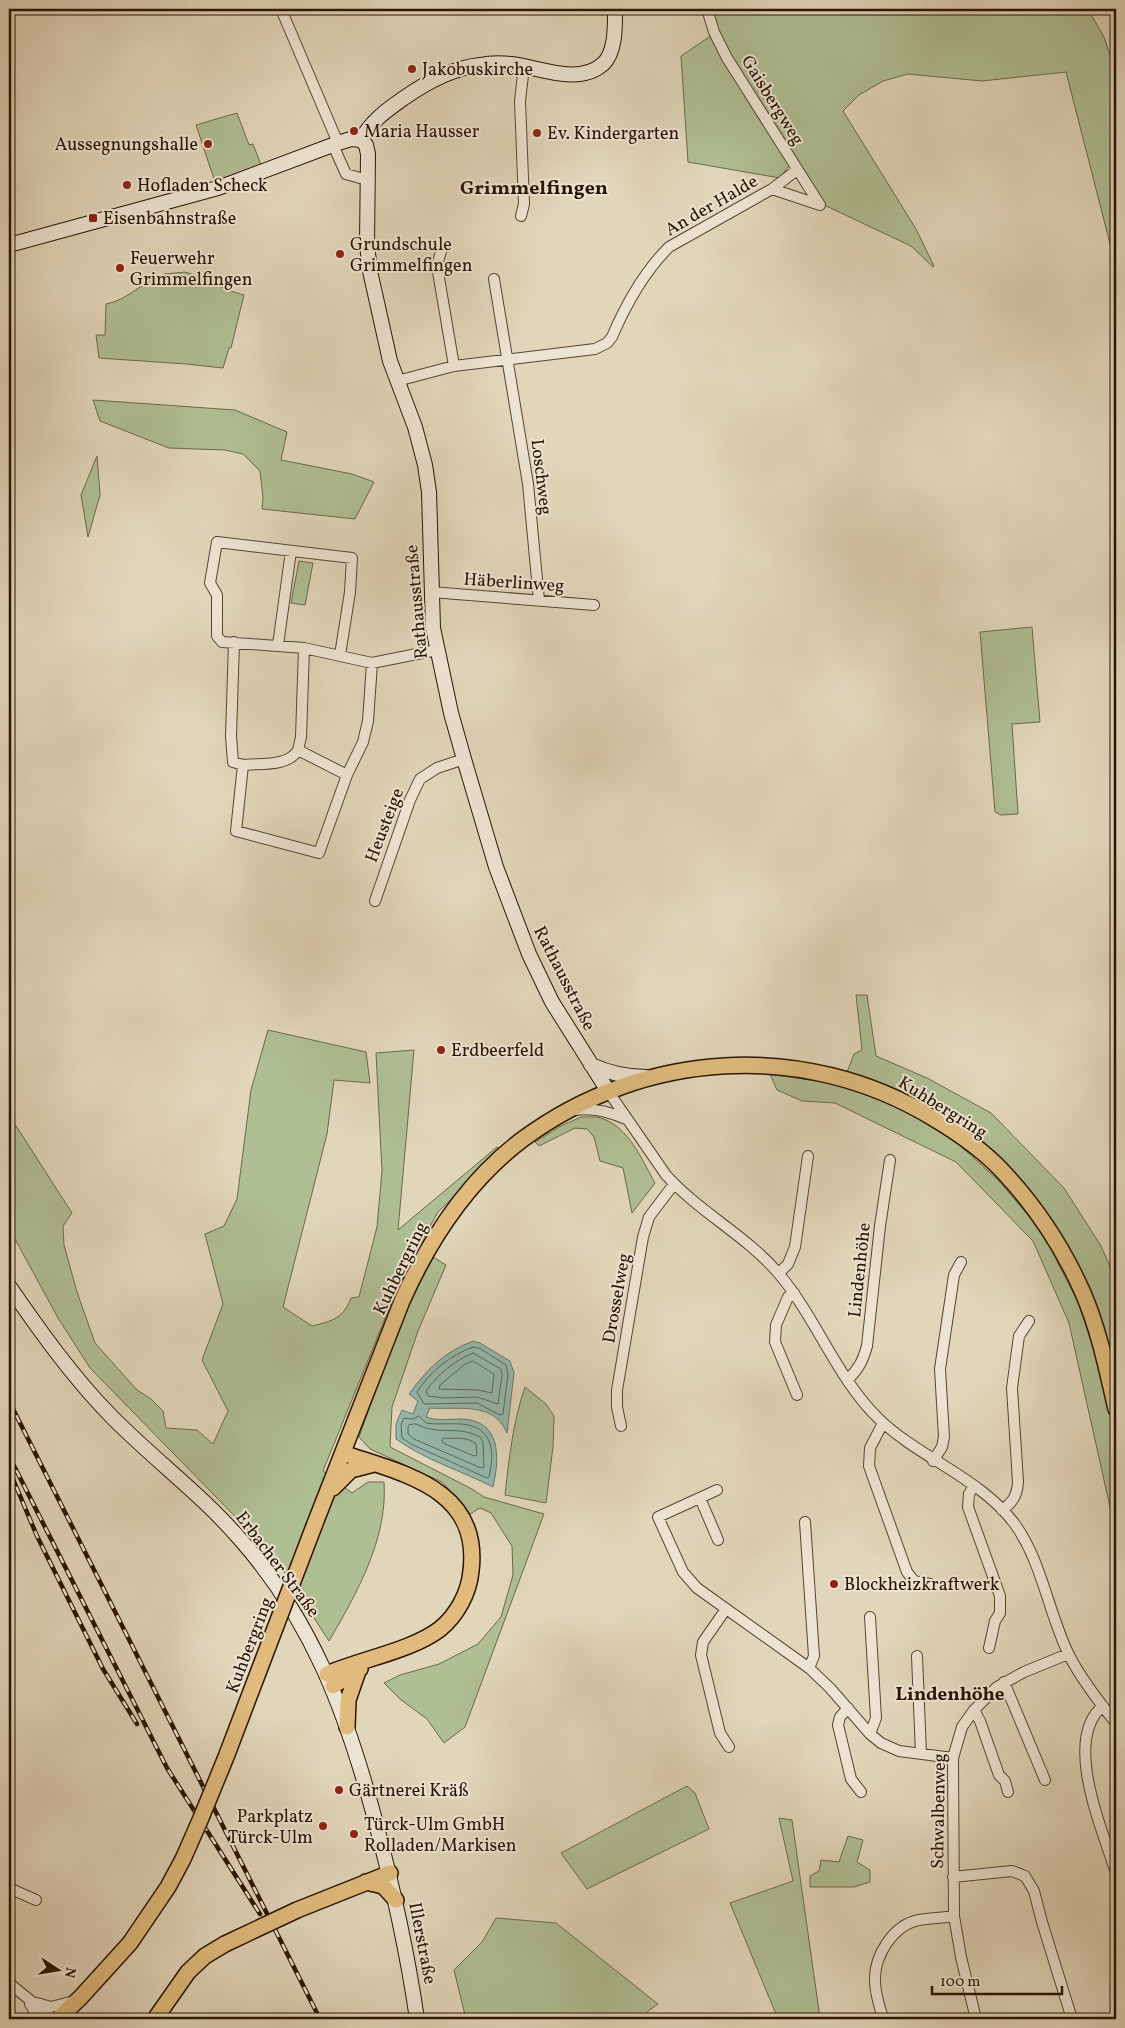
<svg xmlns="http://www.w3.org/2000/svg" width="1125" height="2028" font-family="Vollkorn,serif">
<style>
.green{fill:#afbe93;stroke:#6c684b}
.water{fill:#94b9ad;stroke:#6a7769}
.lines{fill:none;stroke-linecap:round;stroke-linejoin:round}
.shore{stroke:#5f6658;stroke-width:1}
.street-casing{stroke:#584431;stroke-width:12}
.secondary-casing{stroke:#2a1303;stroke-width:16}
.primary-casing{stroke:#2a1303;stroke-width:18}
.street{stroke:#ece4d2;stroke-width:10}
.secondary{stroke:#ece4d2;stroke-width:14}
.primary{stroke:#e0bb7d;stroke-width:15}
.rail-casing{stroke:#2a1303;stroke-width:4.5}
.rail{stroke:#ece4d2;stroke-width:2.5;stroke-dasharray:8;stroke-linecap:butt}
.primary-bridge-casing{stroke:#2a1303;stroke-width:18;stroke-linecap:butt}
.primary-bridge{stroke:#e0bb7d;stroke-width:15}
.poi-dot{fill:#8f2418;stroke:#ece4d2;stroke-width:2}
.labels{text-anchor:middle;stroke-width:4;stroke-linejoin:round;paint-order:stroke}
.poi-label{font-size:18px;fill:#2a1303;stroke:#ece4d2;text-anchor:start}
.street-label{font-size:18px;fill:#2a1303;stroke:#ece4d2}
.neighbourhood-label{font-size:19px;font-weight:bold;fill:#2a1303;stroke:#ece4d2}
.quarter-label{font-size:20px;font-weight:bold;fill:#2a1303;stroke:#ece4d2}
</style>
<rect width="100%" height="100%" fill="#e1d6ba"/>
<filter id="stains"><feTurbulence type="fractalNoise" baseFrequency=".004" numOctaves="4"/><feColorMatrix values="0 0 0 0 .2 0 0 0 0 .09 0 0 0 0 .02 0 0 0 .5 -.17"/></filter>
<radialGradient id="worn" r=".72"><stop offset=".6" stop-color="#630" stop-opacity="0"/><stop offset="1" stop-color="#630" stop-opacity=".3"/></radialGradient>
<path class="green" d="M710,9h378l16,28 12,36v194l-50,-195 -84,9 -74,-7 -25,7 -24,14 -16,16 73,118 18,37 -1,1 -22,-21 -89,-42 -88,-139 -18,-35z
M712,35l78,129 -10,14 -92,-16 -7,-106z
M237,113l12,32 4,-1 10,26 -47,15 -20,-60z
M185,272c21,6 38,18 59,23l-13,53h-2l-6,20 -37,-4 -87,-6 -3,-23h9l1,-31c22,-4 37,-23 59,-30 6,-1 14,-1 20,-2z
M93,400l142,10 52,22 -6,28 71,14 22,8 -19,37 -93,-10 1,-11 -3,-27 -17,-17 -18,-4 -56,-2 -69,-27z
M97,456l3,39 -12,42 -7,-42z
M299,561l14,2 -8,42 -14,-2z
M1032,627l8,95 -28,2 6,90 -17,1 -6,-3 -15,-180z
M856,995h11l9,61 51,22 64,35 73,75 37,58 15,34v109l-12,-51 -98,-173 -26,-25 -70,-44 -63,-24 7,-18 8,-4z
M268,1030l98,22 4,31 -36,-3 -7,54 -44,173 29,19c20,-5 31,-7 39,-28l8,-1 18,-70 5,-56 -6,-118 38,-3 -16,180 99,-83 4,4 -63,61 -21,38 -18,34 -76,187 29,22 16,-11h16c4,56 -27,111 -55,159l-46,-71 -26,-31 -167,-171 -32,-50 -49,-90v-113l63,98 -9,13 1,19 13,47 18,51 42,47 14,9 12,12 3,17 31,2 16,14 15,-33 -26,-51 21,-56 -18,-70 19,-8 13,-27 14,-109z
M770,1074l53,8 56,15 67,36 51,46 44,51 37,72 27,80 11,56v96l-47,-211 -36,-82 -77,-79 -121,-59 -33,-2 -25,-11z
M581,1117c7,0 14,-1 20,1 28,9 41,42 54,65l-23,30 -9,-45 -23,-7 -6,-24 -7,-8 -12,-1 -36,18 -4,-4 26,-16z
M433,1257l13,8 -28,66 -26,76 -2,40 82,42 12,8 60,17 -79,213 -21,16 -17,-24 -27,-20 -16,-16 16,-8 39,-11 39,-20 23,-27 12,-42 -1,-29 -21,-33 -11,-5 -10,6 -28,-32 -72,-33 -11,-12 40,-113z
M525,1387l21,17 8,12 -1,31 -7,56 -41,-8c4,-37 8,-73 20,-108z
M687,1786l8,7 14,36 -122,60 -26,-36z
M779,1818l13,2 28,198 -42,1 -48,-116 63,-22z
M848,1836l15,4 -6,22 13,8v12l-16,5h-44v-11l9,-5 2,-11 18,2z
M496,1918l60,5 102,81 -21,15h-171l-12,-49 28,-28z"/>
<path class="water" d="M473,1341l7,2 30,18 4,12 -7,60c-13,-32 -49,-23 -77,-25l-4,9c11,4 23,2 35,2 40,1 39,38 32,68 -31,-16 -68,-27 -97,-48v-15l6,-14 11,4 5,-13 -9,-7c17,-24 35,-42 64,-53z"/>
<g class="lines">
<path class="shore" d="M473,1347l6,1 27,17 2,9 -5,40 -3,1 -23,-12 -53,1 -7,-12c13,-20 33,-37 56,-45z
M473,1353l28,16 1,6 -4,29 -21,-7 -33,1 -16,-2 -2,-5c12,-17 28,-30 47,-38z
M473,1361l21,13 -2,19 -14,-3 -39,-1 1,-4 24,-20z
M419,1416l7,7c12,2 23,0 35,1 32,2 34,28 28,53l-2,1 -76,-34 -9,-6 -1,-13 3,-7 9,1z
M416,1424c20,12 44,1 64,13l3,5 1,25 -3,1 -67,-29 -6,-5v-7l1,-2z
M444,1438c11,1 23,-2 32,6l1,11 -3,1 -31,-13 -1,-3z"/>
<g class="street-casing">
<path id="street" d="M281,9l57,134
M707,9l7,23 13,26 93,147
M333,145l13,29 14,4h9
M772,189l48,16
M521,216l3,-12 -4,-103 4,-35
M441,251l-4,15 17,100
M494,279l34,205 11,116
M397,381l57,-15 141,-17 12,-6 5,-6c14,-33 32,-65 57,-90l103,-58 25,-19
M431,592l163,13
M234,642l-3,94 2,26 10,3 -7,66 83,22 28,-78 16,-33 5,-21 4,-58
M278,645l13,-94
M340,655l10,-63 2,-34 -135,-16 -7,41 7,12v41l5,6 82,6 68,15 65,-13
M298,750l3,-13 3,-89
M243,765c18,-2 45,2 55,-15l49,25
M375,901l35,-101 10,-21 17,-11 27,-9
M608,1091l58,84c34,38 81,61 113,99 38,45 58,105 101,146 40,38 100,58 134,103 28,38 34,89 55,132 12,24 30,47 47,68
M575,1110c18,-3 35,2 51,9
M779,1273l9,-9 7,-17 13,-91
M794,1293l-6,4 -12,28 -1,17 22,53
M848,1379c11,-10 15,-19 19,-33l13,-120 10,-66
M883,1423l-13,25 -1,18 38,106 7,9 16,3
M621,1426l-4,-19v-17l26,-153 6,-20 25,-33
M933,1461l9,-14 2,-10 -4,-68 14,-94 7,-13
M974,1486l-5,8 -1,13 32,89v17l-5,8 -6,27
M717,1490l-59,27 25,55 14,16 112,80 21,20 40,46 11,9 18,8 54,7
M700,1498l18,42
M1002,1510c11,-8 15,-14 16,-28l-6,-94 7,-52 10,-15
M805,1522l9,134 -5,12
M726,1609l-23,33 -2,13 19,78 9,14
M917,1656l4,98
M1004,1682l41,98
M1103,1706c-41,33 0,125 13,167
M848,1708l-8,9 -2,8 13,54 10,13
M974,1710l6,11 19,54 6,6 3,11
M870,1734l6,-16 -6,-101
M953,1877l59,-6 13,5 9,15 8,31 30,97
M9,1888l27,12
M9,1983l44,36
M37,2003l14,4 23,-6
M30,2004l9,15
M883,2019c-3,-12 -8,-25 -8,-38 -1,-25 18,-56 44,-61 12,-2 24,-2 35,-4
M976,2019l-15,-62 -7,-41 -1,-158 9,-31 12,-17 23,-23 27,-15 44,-18"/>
</g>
<g class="secondary-casing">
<path id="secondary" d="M361,140c10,-19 26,-30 43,-42 23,-16 48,-30 76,-33 10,-2 21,-2 31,-1 28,3 67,22 92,0 13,-12 12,-39 12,-55
M9,245l209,-57 120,-45 13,-4 10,1 5,5 2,9 -1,90 3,27 20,90 25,66 10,38 4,27 4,136 18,85 13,46 32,108 33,87 23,48 56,89
M591,1065c18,8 34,12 55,12
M9,1286c31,45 63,90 101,129 42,43 90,78 129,123 73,82 107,174 135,278 18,67 33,134 43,203"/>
</g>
<g class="primary-casing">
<path id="primary" d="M333,1488l18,-18 23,-6
M314,1526l88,-225c28,-63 65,-120 121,-162 121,-89 281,-99 410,-21 27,16 53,34 74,58 32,35 57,74 76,117 16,37 24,77 33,116
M327,1674c34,-15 84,-23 113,-45 17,-14 29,-36 31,-58 10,-83 -68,-97 -128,-118
M333,1686l27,-17
M347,1727l1,-27 10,-29
M366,1882l17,4 13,14
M297,1910l93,-37
M58,2019l23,-22 49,-54
M155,2019l33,-47 17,-16 20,-12"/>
</g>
<use href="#street" class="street"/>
<use href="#secondary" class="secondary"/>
<use href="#primary" class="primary"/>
<g class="rail-casing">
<path id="rail" d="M9,1401l311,618
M9,1456l158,312 93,146
M10,1472l27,64 66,133 34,55"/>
</g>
<use href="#rail" class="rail"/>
<g class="primary-bridge-casing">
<path id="primary-bridge" d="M130,1943l38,-56 15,-28 18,-41 25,-61 88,-231
M225,1944l72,-34"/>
</g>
<use href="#primary-bridge" class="primary-bridge"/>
</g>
<g class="poi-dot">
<circle cx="412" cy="69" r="5"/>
<circle cx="354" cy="131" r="5"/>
<circle cx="537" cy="133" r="5"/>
<circle cx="208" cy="144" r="5"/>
<circle cx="127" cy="185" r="5"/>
<rect x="88" y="213" width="10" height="10" rx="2.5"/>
<circle cx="340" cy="254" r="5"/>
<circle cx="120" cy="268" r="5"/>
<circle cx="441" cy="1050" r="5"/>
<circle cx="834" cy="1584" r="5"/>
<circle cx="339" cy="1790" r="5"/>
<circle cx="323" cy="1826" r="5"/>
<circle cx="354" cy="1834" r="5"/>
</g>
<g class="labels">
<g class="poi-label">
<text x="422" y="75">Jakobuskirche</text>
<text x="364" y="137">Maria Hausser</text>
<text x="547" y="139">Ev. Kindergarten</text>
<text x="198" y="150" text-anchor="end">Aussegnungshalle</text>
<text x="137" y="191">Hofladen Scheck</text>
<text x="103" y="224">Eisenbahnstraße</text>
<text x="350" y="250">Grundschule<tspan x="350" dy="21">Grimmelfingen</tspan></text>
<text x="130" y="264">Feuerwehr<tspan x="130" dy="21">Grimmelfingen</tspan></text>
<text x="451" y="1056">Erdbeerfeld</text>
<text x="844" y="1590">Blockheizkraftwerk</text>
<text x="349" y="1796">Gärtnerei Kräß</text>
<text x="313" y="1822" text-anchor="end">Parkplatz<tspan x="313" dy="21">Türck-Ulm</tspan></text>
<text x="364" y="1830">Türck-Ulm GmbH<tspan x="364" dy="21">Rolladen/Markisen</tspan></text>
</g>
<g class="street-label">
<text transform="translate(773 100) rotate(58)" y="6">Gaisbergweg</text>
<text transform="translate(711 205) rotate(-30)" y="6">An der Halde</text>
<text transform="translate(542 477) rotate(83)" y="6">Loschweg</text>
<text transform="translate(514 582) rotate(4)" y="6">Häberlinweg</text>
<text transform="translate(416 602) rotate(-95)" y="6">Rathausstraße</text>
<text transform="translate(384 825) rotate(-69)" y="6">Heusteige</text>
<text transform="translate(565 978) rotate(63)" y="6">Rathausstraße</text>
<text transform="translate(943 1107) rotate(32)" y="6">Kuhbergring</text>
<text transform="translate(400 1268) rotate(-64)" y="6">Kuhbergring</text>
<text transform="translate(859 1270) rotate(-84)" y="6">Lindenhöhe</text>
<text transform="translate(616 1298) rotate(-80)" y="6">Drosselweg</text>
<text transform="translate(278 1564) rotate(53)" y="6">Erbacher Straße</text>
<text transform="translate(249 1645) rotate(-69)" y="6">Kuhbergring</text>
<text transform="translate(938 1811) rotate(-89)" y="6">Schwalbenweg</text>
<text transform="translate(423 1943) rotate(79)" y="6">Illerstraße</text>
</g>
<g class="neighbourhood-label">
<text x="950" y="1700">Lindenhöhe</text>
</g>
<g class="quarter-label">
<text x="534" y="194">Grimmelfingen</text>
</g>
</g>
<rect width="1125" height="2028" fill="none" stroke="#e1d6ba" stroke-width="30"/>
<rect x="10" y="10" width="1105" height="2008" fill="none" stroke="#2a1303" stroke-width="2.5"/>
<rect x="15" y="15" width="1095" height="1998" fill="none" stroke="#2a1303"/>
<g transform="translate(58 1970) rotate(102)" stroke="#ece4d2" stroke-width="4" paint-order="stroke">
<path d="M0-4L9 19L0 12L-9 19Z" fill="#2a1303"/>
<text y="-8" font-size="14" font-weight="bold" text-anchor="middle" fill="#2a1303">N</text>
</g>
<path d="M932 1986v8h130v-8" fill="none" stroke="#2a1303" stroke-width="2.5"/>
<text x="940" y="1986" font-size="15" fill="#2a1303" stroke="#ece4d2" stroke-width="4" paint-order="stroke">100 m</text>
<rect width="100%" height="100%" filter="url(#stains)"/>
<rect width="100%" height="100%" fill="url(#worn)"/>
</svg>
